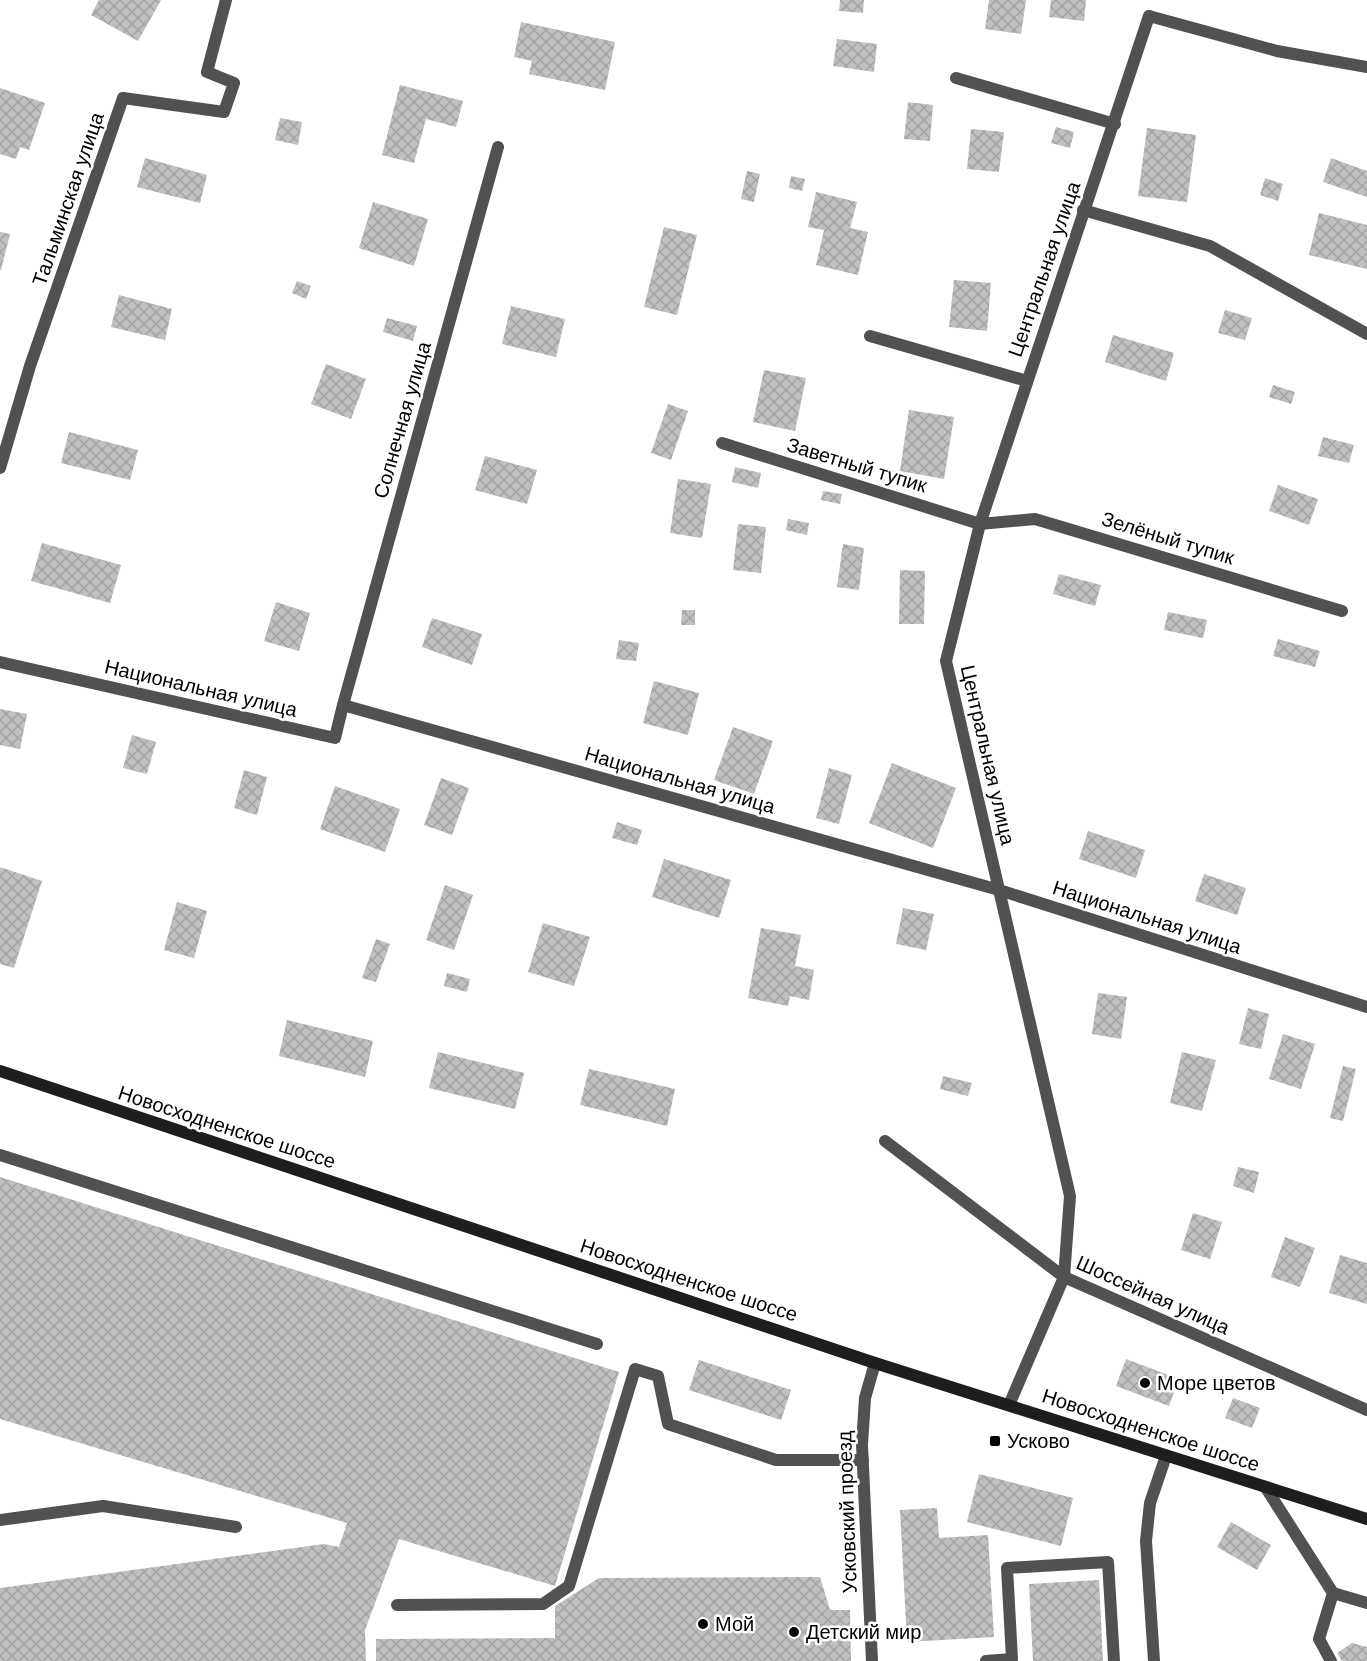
<svg xmlns="http://www.w3.org/2000/svg" width="1367" height="1661" font-family="'DM Sans',sans-serif">
<style>
.building{fill:url(#building-cross-hatch)}
.lines{fill:none;stroke-linecap:round;stroke-linejoin:round}
.service{stroke:#515151;stroke-width:12}
.minor{stroke:#515151;stroke-width:12}
.secondary{stroke:#1e1e1e;stroke-width:12}
.poi-dot{fill:#000;stroke:#fff;stroke-width:2}
.labels{text-anchor:middle;stroke-width:5;stroke-linejoin:round;paint-order:stroke}
.street-label{font-size:20px;fill:#000;stroke:#fff}
.poi-label{font-size:20px;fill:#000;stroke:#fff;text-anchor:start}
</style>
<defs>
<pattern id="building-cross-hatch" width="8" height="8" patternUnits="userSpaceOnUse" patternTransform="scale(1.5)"><rect width="8" height="8" fill="#c0c0c0"/><path d="M0 0l8 8M0 8l8-8" fill="none" stroke="#a3a3a3"/></pattern>
</defs>
<rect width="100%" height="100%" fill="#fff"/>
<path class="building" d="M99,0h62l-23,41 -47,-26z
M840,0h24l-1,13 -24,-2z
M989,0h37l-5,34 -36,-5z
M1051,0h35l-2,21 -35,-4z
M521,22l94,20 -10,48 -76,-16 3,-13 -18,-4z
M837,39l40,5 -3,28 -41,-6z
M400,85l63,16 -7,26 -30,-8 -12,44 -32,-8z
M0,88l45,15 -16,47 -9,-3 -4,12 -16,-5z
M908,102l25,3 -3,36 -26,-2z
M280,118l22,4 -4,23 -23,-5z
M1056,127l18,5 -4,16 -19,-5z
M1147,128l49,7 -9,67 -49,-6z
M971,129l33,3 -5,40 -32,-3z
M145,158l62,17 -7,28 -63,-16z
M1331,158l36,13v26l-44,-15z
M747,171l13,3 -6,28 -13,-3z
M791,176l14,3 -3,12 -13,-3z
M1265,178l18,6 -5,17 -18,-6z
M816,192l41,10 -7,26 18,4 -10,43 -42,-10 8,-35 -16,-3z
M373,202l55,17 -14,47 -55,-18z
M1319,213l48,12v44l-58,-14z
M664,227l33,8 -20,80 -33,-8z
M0,232l10,2 -9,36h-1z
M954,280l37,3 -4,48 -38,-4z
M297,281l14,5 -5,13 -14,-6z
M119,295l53,14 -7,31 -54,-13z
M511,306l54,13 -9,38 -54,-13z
M1225,310l27,8 -7,22 -27,-7z
M387,318l30,8 -4,15 -30,-9z
M1113,335l61,18 -8,28 -61,-19z
M326,364l40,15 -15,40 -40,-15z
M764,370l42,8 -11,53 -42,-9z
M1273,385l22,7 -4,12 -22,-7z
M668,404l20,7 -17,49 -20,-7z
M909,410l45,7 -10,62 -44,-8z
M69,432l69,18 -8,30 -69,-17z
M1323,437l31,8 -5,18 -31,-7z
M485,456l52,14 -10,34 -52,-14z
M735,467l26,6 -3,15 -26,-6z
M678,479l33,5 -9,54 -32,-5z
M1278,485l40,14 -9,26 -40,-14z
M823,491l19,3 -2,10 -19,-4z
M788,519l21,4 -2,12 -21,-5z
M738,524l28,3 -5,46 -28,-3z
M42,543l79,22 -11,38 -79,-22z
M843,544l21,4 -5,42 -22,-3z
M900,570l25,1 -1,53h-25z
M1059,574l42,11 -6,21 -42,-12z
M276,602l34,11 -11,38 -35,-10z
M682,610h13v15h-14z
M1168,612l39,8 -4,18 -39,-8z
M432,618l50,16 -10,31 -50,-18z
M1278,639l42,12 -5,16 -42,-11z
M619,640l20,3 -3,18 -20,-2z
M654,681l45,12 -11,42 -45,-12z
M0,709l27,5 -7,35 -20,-4z
M733,727l40,14 -19,53 -40,-14z
M132,735l24,7 -9,32 -24,-6z
M892,763l64,25 -23,60 -64,-25z
M829,768l23,7 -13,49 -23,-6z
M244,770l23,7 -10,38 -23,-7z
M441,778l28,10 -17,47 -28,-10z
M335,786l65,23 -15,43 -65,-23z
M617,822l25,8 -5,15 -25,-7z
M1088,831l57,19 -9,28 -57,-19z
M664,859l67,21 -12,38 -67,-21z
M0,867l42,14 -28,87 -14,-4z
M1204,874l42,14 -9,27 -42,-14z
M445,885l28,10 -19,55 -28,-10z
M177,902l30,9 -13,47 -30,-8z
M903,908l31,6 -8,36 -30,-6z
M543,923l47,14 -16,49 -46,-14z
M761,928l40,7 -6,31 19,4 -5,30 -19,-4 -2,10 -40,-8z
M376,939l14,5 -14,38 -14,-4z
M447,973l23,6 -3,13 -23,-6z
M1098,993l29,4 -6,42 -29,-5z
M1248,1008l21,6 -8,35 -22,-5z
M287,1020l86,21 -8,36 -86,-21z
M1283,1034l32,10 -14,45 -32,-10z
M438,1052l86,21 -9,36 -86,-21z
M1182,1052l34,8 -14,51 -32,-8z
M1343,1066l13,3 -13,52 -13,-3z
M589,1069l86,20 -8,37 -87,-21z
M943,1076l29,7 -4,13 -28,-7z
M1238,1167l21,5 -5,21 -21,-7z
M0,1177l619,195 -64,214 -156,-47 -34,91 1,31h-366v-73l324,-44 15,3 8,-24 -347,-104z
M1193,1213l29,9 -12,37 -29,-9z
M1285,1237l30,11 -15,39 -29,-10z
M1340,1255l27,8v41l-38,-11z
M1126,1359l53,20 -10,27 -53,-20z
M699,1360l92,30 -10,30 -92,-30z
M1233,1398l27,10 -8,20 -27,-10z
M979,1474l94,24 -12,48 -94,-24z
M937,1508l2,30 49,-3 6,102 -87,5 -7,-132z
M1231,1522l40,23 -14,25 -40,-23z
M820,1577l10,33h20l1,51h-475v-22l179,-1v-32l44,-28z
M1099,1580l4,81h-70l-4,-77z
M1352,1643l15,4v14h-25l-5,-8z"/>
<g class="lines">
<path class="service" d="M1149,16l128,35 90,16
M956,78l159,46
M1083,210l127,36 157,88
M870,336l157,45
M722,443l258,81 55,-5 307,92
M343,705l155,-558
M0,1155l597,189
M1266,1488l67,105 34,10
M0,1520l103,-14 133,21
M397,1605l146,-1 26,-18 66,-217 23,7 10,48 108,36h87
M986,1661l26,-2 -5,-91 101,-6 6,99
M1331,1661l-12,-22 14,-46"/>
<path class="minor" d="M0,468l30,-102 93,-268 101,14 10,-29 -27,-11 19,-72
M0,662l335,76 8,-33 656,185 368,117
M885,1141l179,136 303,133
M1009,1405l55,-128 6,-81 -124,-535 34,-137 169,-508
M872,1661l-10,-216 3,-47 10,-35
M1154,1661l-8,-120 4,-38 16,-47"/>
<path class="secondary" d="M0,1071l875,292 492,156"/>
</g>
<g class="poi-dot">
<circle cx="1145" cy="1383" r="6"/>
<rect x="989" y="1435" width="12" height="12" rx="3"/>
<circle cx="703" cy="1624" r="6"/>
<circle cx="794" cy="1632" r="6"/>
</g>
<g class="labels">
<g class="street-label">
<text transform="translate(68 199) rotate(-71)" y="7">Тальминская улица</text>
<text transform="translate(1044 269) rotate(-71)" y="7">Центральная улица</text>
<text transform="translate(402 420) rotate(-74)" y="7">Солнечная улица</text>
<text transform="translate(857 465) rotate(17)" y="7">Заветный тупик</text>
<text transform="translate(1168 538) rotate(17)" y="7">Зелёный тупик</text>
<text transform="translate(201 688) rotate(13)" y="7">Национальная улица</text>
<text transform="translate(988 755) rotate(77)" y="7">Центральная улица</text>
<text transform="translate(680 780) rotate(16)" y="7">Национальная улица</text>
<text transform="translate(1147 917) rotate(18)" y="7">Национальная улица</text>
<text transform="translate(227 1127) rotate(18)" y="7">Новосходненское шоссе</text>
<text transform="translate(689 1280) rotate(18)" y="7">Новосходненское шоссе</text>
<text transform="translate(1153 1295) rotate(24)" y="7">Шоссейная улица</text>
<text transform="translate(1151 1430) rotate(18)" y="7">Новосходненское шоссе</text>
<text transform="translate(847 1512) rotate(-92)" y="7">Усковский проезд</text>
</g>
<g class="poi-label">
<text x="1157" y="1390">Море цветов</text>
<text x="1007" y="1448">Усково</text>
<text x="715" y="1631">Мой</text>
<text x="806" y="1639">Детский мир</text>
</g>
</g>
</svg>
